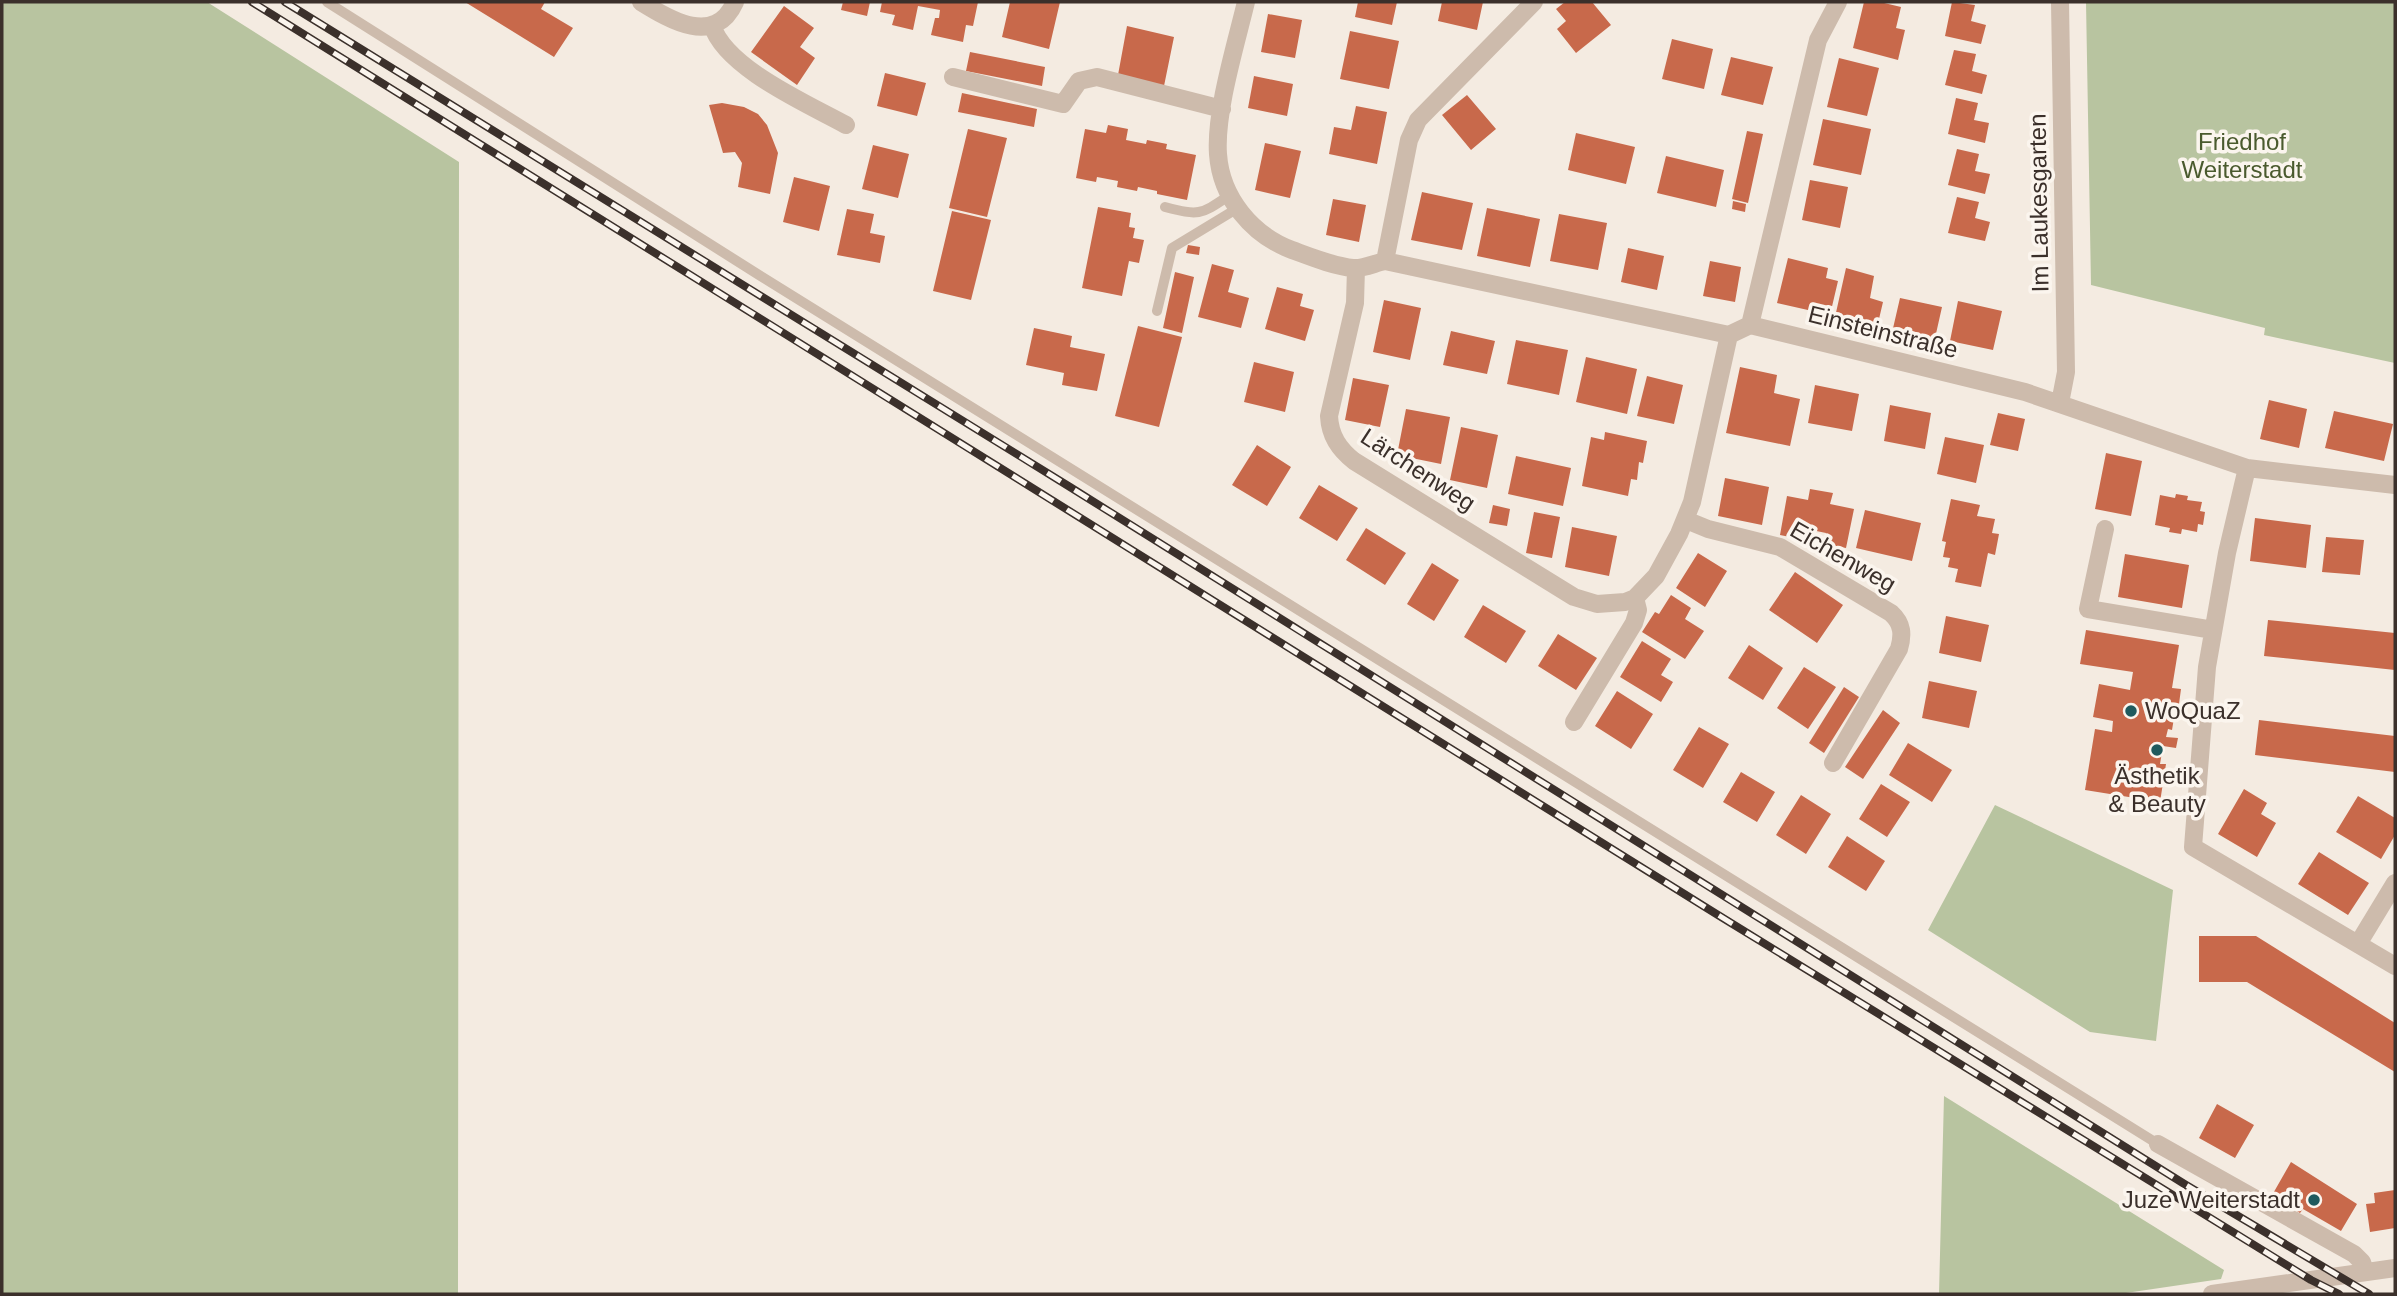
<svg xmlns="http://www.w3.org/2000/svg" width="2397" height="1296" font-family="Helvetica,sans-serif">
<style>
.green{fill:#b8c4a0}
.building{fill:#c8694b}
.lines{fill:none;stroke-linecap:round;stroke-linejoin:round}
.lane{stroke:#cdbbac;stroke-width:10}
.street{stroke:#cdbbac;stroke-width:18}
.rail-casing{stroke:#3b302b;stroke-width:8}
.rail{stroke:#fbf5ee;stroke-width:5;stroke-dasharray:16;stroke-linecap:butt}
.poi-dot{fill:#1f5a5e;stroke:#fbf5ee;stroke-width:2.5}
.labels{text-anchor:middle;stroke-width:7;stroke-linejoin:round;paint-order:stroke}
.park-label{font-size:24px;fill:#4a5a2e;stroke:#fbf5ee}
.street-label{font-size:24px;fill:#3b302b;stroke:#fbf5ee}
.poi-label{font-size:24px;fill:#3b302b;stroke:#fbf5ee;text-anchor:start}
</style>
<rect width="100%" height="100%" fill="#f4ebe1"/>
<path class="green" d="M2,2h205l252,160 -1,1132h-456z
M2086,2h309v361l-131,-28 1,-7 -174,-43z
M1995,805l178,85 -17,151 -66,-9 -162,-102z
M1944,1096l280,174 -3,9 -102,15h-180z"/>
<path class="building" d="M465,2h80l-4,7 32,19 -19,29z
M843,2h27l-3,14 -26,-6z
M882,2h96l-5,24 -7,-1 -3,17 -32,-7 4,-17h4l1,-8 -22,-4 -5,24 -21,-5 3,-10 -15,-3z
M1010,2h50l-11,47 -47,-12z
M1358,2h39l-5,23 -37,-8z
M1442,2h41l-6,28 -39,-9z
M1565,2h27l19,23 -35,28 -19,-24 9,-8 -10,-12z
M1864,2h16l21,5 -5,21 9,2 -7,30 -45,-12z
M1952,2l23,3 -4,16 15,4 -5,19 -36,-8z
M784,6l30,22 -14,19 15,11 -18,27 -46,-33z
M1268,14l34,6 -7,38 -34,-6z
M1127,26l47,11 -10,49 -46,-11z
M1350,31l49,10 -10,48 -49,-10z
M1672,39l41,10 -9,40 -42,-10z
M1954,50l22,4 -4,17 15,4 -5,19 -37,-9z
M970,52l75,15 -3,19 -76,-15z
M1731,57l42,10 -10,38 -42,-10z
M1839,58l40,10 -12,48 -40,-9z
M885,73l41,10 -9,33 -40,-10z
M1254,76l39,8 -6,32 -39,-8z
M962,93l75,16 -3,18 -76,-15z
M1467,95l29,34 -25,21 -29,-35z
M1956,98l22,5 -4,17 15,3 -4,20 -37,-9z
M722,103l22,4 14,7 9,11 11,28 -8,41 -32,-7 4,-24 -7,-11 -12,1 -14,-48z
M1356,106l31,6 -10,52 -48,-10 5,-27 17,3z
M1823,119l48,10 -10,46 -48,-10z
M1108,125l20,4 -2,11 20,4 1,-4 20,4 -1,5 30,6 -9,45 -30,-6v-3l-19,-4 -1,4 -20,-4 1,-6 -21,-4 -1,5 -20,-4 9,-49 21,4z
M968,129l39,9 -20,79 -38,-9z
M1747,131l16,3 -15,69 -16,-4z
M1576,133l59,14 -9,37 -58,-14z
M1265,143l36,8 -11,47 -35,-8z
M873,145l36,9 -11,44 -36,-9z
M1957,149l22,5 -4,17 15,3 -5,20 -37,-9z
M1666,156l58,14 -8,37 -59,-14z
M794,177l36,9 -11,45 -36,-9z
M1810,180l38,7 -8,41 -38,-8z
M1422,192l51,11 -11,47 -51,-10z
M1957,197l22,5 -4,16 15,4 -5,19 -37,-8z
M1333,199l33,6 -7,37 -33,-7z
M1733,201l13,3 -1,8 -13,-3z
M1098,207l33,6 -2,14 6,1 -2,10 11,2 -5,23 -10,-2 -7,35 -40,-8z
M1487,208l53,11 -10,48 -53,-11z
M847,209l27,5 -4,19 15,3 -5,27 -43,-8z
M952,211l39,9 -20,80 -38,-9z
M1559,214l48,9 -9,47 -48,-9z
M1188,245l12,2 -1,8 -13,-2z
M1628,248l36,8 -7,34 -36,-8z
M1788,258l40,10 -2,10 12,3 -8,34 -53,-12z
M1710,261l31,6 -6,35 -32,-6z
M1212,264l22,6 -6,22 21,6 -8,30 -43,-11z
M1846,268l28,8 -4,22 13,4 -8,34 -42,-10z
M1175,272l19,5 -12,56 -19,-5z
M1277,287l26,7 -3,12 14,4 -9,31 -40,-12z
M1900,298l42,9 -9,40 -42,-10z
M1384,300l37,8 -11,52 -37,-8z
M1958,301l44,10 -9,39 -43,-9z
M1138,326l44,11 -23,90 -44,-11z
M1034,328l38,8 -2,11 35,7 -8,37 -35,-6 2,-12 -38,-8z
M1451,331l44,10 -8,33 -44,-9z
M1516,340l52,10 -9,45 -52,-11z
M1586,357l51,12 -10,45 -51,-12z
M1254,362l40,10 -9,40 -41,-10z
M1740,367l37,8 -3,18 26,6 -10,47 -64,-13z
M1647,376l36,9 -9,39 -37,-8z
M1353,378l36,7 -9,42 -35,-7z
M1815,385l44,9 -7,37 -44,-8z
M2269,400l38,9 -8,39 -39,-9z
M1890,405l41,8 -6,36 -41,-8z
M1406,409l44,8 -9,47 -44,-9z
M2334,411l59,13 -9,37 -59,-13z
M1998,413l27,6 -7,32 -28,-6z
M1461,427l37,8 -11,53 -37,-8z
M1605,432l42,9 -4,22 -4,-1 -2,18 -6,-1 -3,17 -46,-10 9,-49 13,3z
M1945,437l39,8 -8,38 -39,-9z
M1257,445l34,22 -24,39 -35,-21z
M2106,453l36,8 -11,55 -36,-7z
M1516,456l55,12 -8,38 -55,-12z
M1725,478l44,9 -7,38 -44,-9z
M1319,485l39,23 -21,33 -38,-23z
M1810,489l23,4 -3,11 24,5 -8,39 -22,-4 2,-11 -24,-5 -2,11 -20,-4 7,-39 21,4z
M2176,494l12,2 -1,4 15,2 -2,9 5,1 -2,13 -5,-1 -1,8 -15,-3 -1,5 -12,-2 1,-4 -15,-3 5,-30 15,3z
M1951,499l29,6 -3,11 18,3 -3,14 7,1 -4,21 -7,-2 -7,34 -26,-5 3,-13 -10,-2 2,-9 -7,-1 3,-15 -4,-1z
M1493,505l17,4 -3,17 -18,-3z
M1865,510l56,13 -9,38 -56,-13z
M1534,512l26,5 -8,41 -26,-5z
M2255,518l56,7 -5,43 -56,-7z
M1572,527l45,9 -8,40 -44,-9z
M1366,528l40,25 -21,32 -39,-25z
M2326,537l38,3 -4,35 -38,-3z
M1698,553l29,18 -22,36 -29,-19z
M2125,554l64,11 -7,43 -64,-11z
M1432,563l27,17 -25,41 -27,-17z
M1795,572l48,33 -26,38 -48,-33z
M1671,595l20,13 -6,11 19,12 -19,28 -43,-27 13,-20 4,2z
M1483,605l43,26 -20,32 -42,-26z
M1946,616l43,9 -8,37 -42,-9z
M2268,620l127,13v37l-131,-14z
M2086,630l93,15 -7,43 9,1 -2,15 -9,-2 -3,15 7,1 -2,12 -4,-1 -2,8 12,1 -2,10 -13,-2 -3,18h6l-6,38 -75,-12 10,-61 17,3 1,-11 -20,-4 6,-33 31,6 3,-18 -53,-8z
M1558,634l39,24 -21,32 -38,-24z
M1642,641l29,18 -10,16 12,7 -12,20 -41,-25z
M1749,645l34,23 -20,32 -35,-22z
M1804,667l32,20 -28,42 -31,-21z
M1929,681l48,10 -8,37 -47,-10z
M1844,687l15,10 -35,56 -15,-10z
M1617,691l36,23 -22,35 -36,-23z
M1883,710l17,13 -37,56 -18,-12z
M2259,720l136,16v36l-140,-17z
M1699,727l30,17 -26,44 -30,-18z
M1908,743l44,27 -20,32 -43,-27z
M1741,772l34,20 -18,30 -34,-20z
M1881,784l29,18 -23,35 -28,-18z
M2244,789l23,14 -6,11 15,9 -19,34 -39,-23z
M1801,795l30,19 -25,40 -30,-19z
M2358,796l37,22v17l-14,24 -45,-27z
M1847,836l38,25 -19,30 -38,-24z
M2319,852l50,31 -21,32 -50,-31z
M2199,936h57l139,87v49l-148,-90h-48z
M2217,1104l37,21 -19,33 -36,-20z
M2291,1162l66,42 -16,27 -38,-22 -3,4 -29,-16z
M2395,1190v38l-25,4 -4,-28 9,-1 -1,-10z"/>
<g class="lines">
<path class="lane" d="M327,2l432,273 1399,869
M1165,207c35,9 35,8 65,-12
M1157,311l15,-63 66,-40"/>
<path class="street" d="M641,2c29,18 74,45 94,0
M1246,2c-10,42 -31,110 -28,152 3,44 34,81 74,96 19,7 41,16 61,18 10,1 22,-5 32,-7l344,74 21,-10 275,67 222,76 148,17
M2060,2l6,370 -6,31
M712,25c13,43 96,79 134,100
M953,77l110,27 16,-23 18,-4 125,32
M1385,261l24,-121 9,-20 116,-118
M1356,268l-1,35 -26,113c1,20 10,33 25,45l220,136 23,7 28,-2 10,-4 21,-22 23,-42 13,-32 37,-167
M1750,325l68,-285 20,-38
M2247,468l-20,85 -20,114 -14,180 202,119
M1686,520l22,9 72,18 111,66c12,11 12,22 8,36l-66,114
M2105,529l-17,80 125,21
M1574,722l60,-99 4,-13 -3,-12
M2358,944l37,-61
M2158,1144l196,110 8,8 3,9
M2212,1294l183,-26"/>
<g class="rail-casing">
<path id="rail" d="M252,2l1466,913 593,365 28,14
M285,2l785,485 1116,698 183,109"/>
</g>
<use href="#rail" class="rail"/>
</g>
<g class="poi-dot">
<circle cx="2131" cy="711" r="7"/>
<circle cx="2157" cy="750" r="7"/>
<circle cx="2314" cy="1200" r="7"/>
</g>
<g class="labels">
<g class="park-label">
<text x="2242" y="150">Friedhof<tspan x="2242" dy="28">Weiterstadt</tspan></text>
</g>
<g class="street-label">
<text transform="translate(2039 203) rotate(-91)" y="8">Im Laukesgarten</text>
<text transform="translate(1883 332) rotate(14)" y="8">Einsteinstraße</text>
<text transform="translate(1418 470) rotate(33)" y="8">Lärchenweg</text>
<text transform="translate(1843 557) rotate(30)" y="8">Eichenweg</text>
</g>
<g class="poi-label">
<text x="2145" y="719">WoQuaZ</text>
<text x="2157" y="784" text-anchor="middle">Ästhetik<tspan x="2157" dy="28">&amp; Beauty</tspan></text>
<text x="2300" y="1208" text-anchor="end">Juze Weiterstadt</text>
</g>
</g>
<rect width="2397" height="1296" fill="none" stroke="#3b302b" stroke-width="7"/>
</svg>
